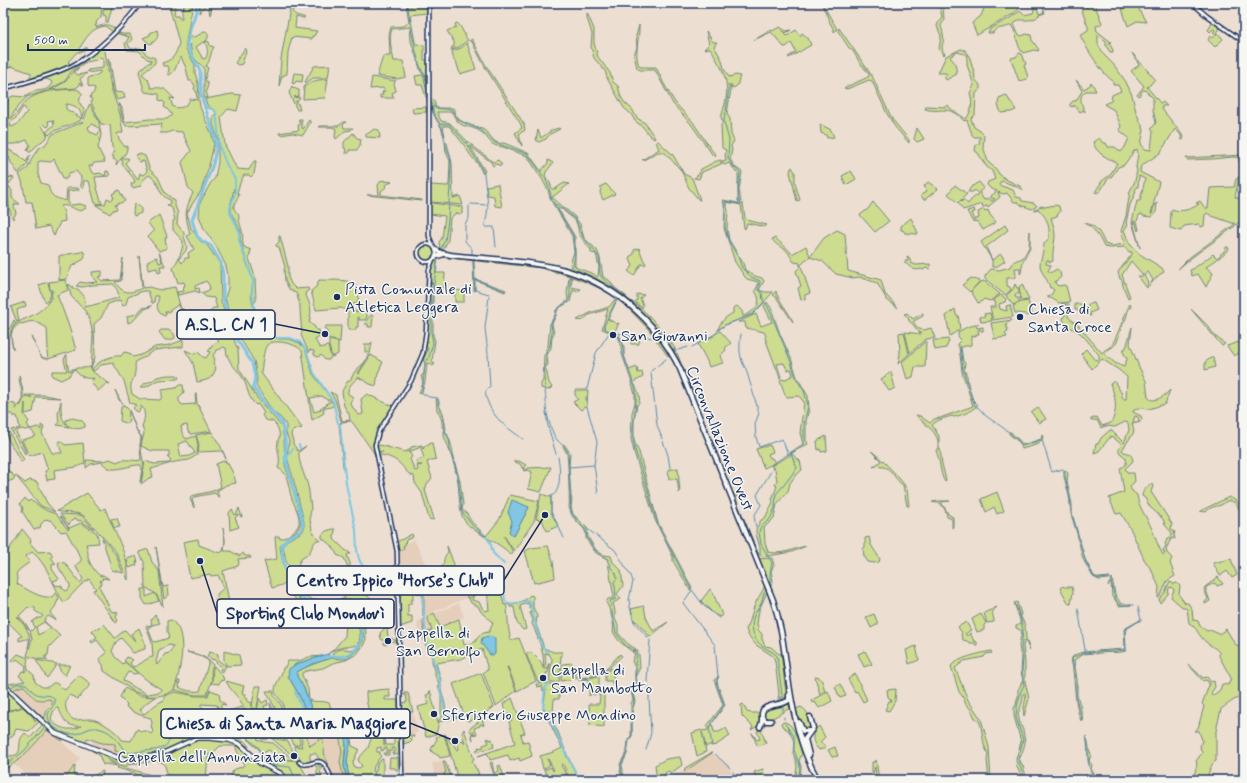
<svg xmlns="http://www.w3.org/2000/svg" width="1247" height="783" font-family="Mynerve,sans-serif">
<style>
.built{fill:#e5cfbb}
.green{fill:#cedc90;stroke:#748677;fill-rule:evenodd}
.water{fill:#81c6e2;stroke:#588aad}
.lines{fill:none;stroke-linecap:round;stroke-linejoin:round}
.stream{stroke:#588aad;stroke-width:1}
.canal{stroke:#81c6e2;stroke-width:2}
.river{stroke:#81c6e2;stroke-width:3}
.secondary-casing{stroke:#1b2f5e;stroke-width:5.5}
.primary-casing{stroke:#1b2f5e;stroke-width:6}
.highway-casing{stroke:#1b2f5e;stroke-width:7}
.secondary{stroke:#f6f6f2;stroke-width:2.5}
.primary{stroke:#f6f6f2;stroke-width:3.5}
.highway{stroke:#f6f6f2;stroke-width:4}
.poi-dot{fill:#1b2f5e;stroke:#f6f6f2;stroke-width:1.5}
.labels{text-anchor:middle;stroke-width:3;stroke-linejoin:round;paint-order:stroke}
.poi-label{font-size:16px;fill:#1b2f5e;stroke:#f6f6f2;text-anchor:start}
.street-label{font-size:16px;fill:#1b2f5e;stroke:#f6f6f2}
.leader{fill:none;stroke:#1b2f5e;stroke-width:1.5}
.callout-dot{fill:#1b2f5e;stroke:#f6f6f2;stroke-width:1.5}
.callout{fill:#f6f6f2;stroke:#1b2f5e;stroke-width:1.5}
.callout-label{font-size:17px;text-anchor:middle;font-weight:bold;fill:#1b2f5e}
</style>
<rect width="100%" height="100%" fill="#ecdfd2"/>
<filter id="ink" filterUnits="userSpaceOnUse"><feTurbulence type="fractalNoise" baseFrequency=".025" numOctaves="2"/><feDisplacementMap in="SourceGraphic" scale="8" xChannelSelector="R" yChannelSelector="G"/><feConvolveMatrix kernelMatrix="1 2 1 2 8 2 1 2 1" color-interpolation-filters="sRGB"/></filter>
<g filter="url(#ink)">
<path class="built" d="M414,539l17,37 13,-8h10l8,10 4,2 5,-1 7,6 -14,14 -40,17v-24l-24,-5 -1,-37 4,-1v-3z
M459,603l5,14 -38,16 -2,-15z
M423,619l1,13 -6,1 -1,-11z
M24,686l7,10 10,4 9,-1 3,3 -6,7 -2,8 -3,3 -28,-30 2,-2z
M413,712l5,21 -9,3v-5h-6v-2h5v-16z
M299,716l20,4 20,13 3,19 -2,10 4,18h-11l-4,-13 -9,-7 -8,-10z
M47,729l33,29 -16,22h-33l-13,-13 -5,-2 18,-17z
M93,740l9,3 13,2 5,7 -1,5 -28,-11z
M713,753l3,5 2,-1 9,7 5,10h1l4,6h-74l16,-8h5z
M443,761l3,11 -2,1 2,5 -10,2v-5l-2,-1 -2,-11z"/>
<path class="green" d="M3,3h99l-1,14 -5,5 1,2 -2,1 1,2c8,-2 11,-4 18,1v2l-1,2 -8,-6c-14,2 -19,12 -26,23l1,2 7,-4 -1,2 -4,3h-5l-9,10 3,2 -3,2 -38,13 -1,-2 2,-2v-2l-20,-7 -8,8z
M104,3h10l-1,1 -5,18h-2v-6l-3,-1z
M173,3h3l-2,10 1,2h4l1,3h2v-8l4,-7h7l-7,39v7l9,16v8l3,10 1,15h-2l-1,-7 -2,-2 1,-3 -3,-5h-3l-3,-13 -5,-11c-5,5 -4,15 -12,18l-1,-2 1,-4 -1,-3h-5l-1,-3c11,-3 14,-8 17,-20l-9,-34z
M200,3h12l-1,9 -1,3 -2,-12 -2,2 -7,8z
M291,3h2l1,6 -2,2c3,6 8,4 13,7l-1,1 -8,-2 -1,11 22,3 -3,5h-2v3l-20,-2 -4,15 -1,22 -5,2 -3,10 2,-27z
M406,3h3l1,3 17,-3v10l-17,2 5,27 1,2 8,1v15h3l1,20 -4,-7 -3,-1 -10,-31 -1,-14 -18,2c-4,10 0,22 2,32h9l3,16 -9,2 -20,-3 6,-20h7l-1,-21 2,-8 13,-1 5,-4z
M821,3h1l15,26 -3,3v-2l-5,-9 -3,-8z
M934,3h9l1,18 -3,4c0,3 2,6 2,10 3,8 -5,11 2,19l-1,1 -5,-6 2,-13 -4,-10 3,-7 2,-2 -2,-9 -5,-3z
M986,3h32l2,3 -1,3 -6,5 -36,21 -5,-12 9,-7z
M1033,3h3l3,11 5,-2 -2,-9 3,10 -6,2c-4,6 -14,5 -21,5l-4,4 4,10 4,2 4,-2 5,1 1,5 7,10 -1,1 -4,-1 -11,3c-7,-7 -5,-19 -12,-28 -2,1 -4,2 -5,2 -6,2 -10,0 -13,6h-5l2,-4 20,-11 10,-7 4,4 9,-2 1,-3z
M1079,3h6l2,5v-5h7l8,20 -2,2 -4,1 1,5 14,11 -2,1 4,7v2h-3l-4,-6v-5l-8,-6v9l6,11 10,10 12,17 6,13 4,17 8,18 -3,14 4,5 6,1 2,-19 -2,-2 5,-6 -3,-13v-12l-8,-8h-2l-4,6 -2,-1 7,-9 -13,-15 8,-6 -7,-12 23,26 -5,6 -3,2 13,16 3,-1 4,4h-5v3l22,28 -1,3 -2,-1v-4l-6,-6 -15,24 -19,13 -1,6 19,10 -8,32h1l2,-9 3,-2 -1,9 -4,5 -9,-1 -1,-2 -3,1 -2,6 2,9 -1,1 -3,-10 -2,1 7,26 -8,-26 5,-21h3l5,-22 -6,-3 -1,11h-2l-1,7 -5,11 -4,18 2,2 -4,5 5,13 9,10 24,15 2,4 -5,3 -10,11 4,-6 -5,-8 -4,3 4,8 -1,5 -9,-12h5v-1l-12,-14 -9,14 8,22 -2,1 -5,-12 -1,-6 -2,-1 -2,-7 14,-18v-2h-3l-4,-5 -15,1 -6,-1c-4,-9 -8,-15 -14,-21l-3,-1 -3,-2c12,1 17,11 21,21l6,2 14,-2 -4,-13 5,-15 4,-25 5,-10 2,-11 -1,-2c0,-6 3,-12 1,-19l-3,2 -10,14 -6,2 -6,9 -5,4 -6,10 -4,3 -2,-1 7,-11 8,-6 7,-12c-9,-5 -21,-9 -24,-21l6,-4 4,5h3l2,4h7l6,5 4,-5 4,-9 -10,-8 2,-4 -7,-16 -9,-5 -1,-1 7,-3 1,-6 9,-4 -3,-6h-5v-4c-11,-7 -27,-33 -33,-46l8,-5v-3z
M1143,5l-4,5 7,12 -9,-1 -9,5 -6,-17z
M587,13l7,16v14l4,14 12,16 3,9 5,4 3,11 4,6 7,6 5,9 8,5 10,15 -1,1 -5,-4 -6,-8 -8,-6 -4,-7 -7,-6 -16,-28 -3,-9 -11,-13 -3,-11 1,-13 -5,-16z
M1213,22l8,5 -5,7 -3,-2 2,-2 -2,-1 -3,3 -2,-2z
M457,23c6,4 6,12 11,17l-9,7 -8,3 1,-3h2v-5l-7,-11 9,-4 -1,-3z
M639,25c1,12 -6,32 1,42h16l8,17 12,20 17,18 17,26 6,7 -2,2 -23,-33 -18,-20 -18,-34h-15l-3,-2 -3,-13 3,-8 -1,-11z
M780,27l6,4 5,-1 -5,3 -5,-3 6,6 9,-6 4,6 2,-3 6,5 3,7 -22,13 -1,-1 8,-5 -5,-9 -5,4h-2l-13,-15 -17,8 17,-10 1,1z
M839,28l33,48 20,43 17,21v3l-14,-16 -9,-15 -2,-5 -12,-26 -3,-1 -22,9 -3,-1 22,-10 3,-2v-2l-9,-11 -7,-12 -4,-3 -11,-17z
M157,30l1,5c-1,5 -4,7 -8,9l-7,-6 7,-3v-2z
M118,31l3,3h9l2,5 -4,5 2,4 3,1 8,-1 6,7 8,3v5l-13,11 6,5 3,9c17,-1 12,1 24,11l-5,-1 3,9c8,2 14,0 17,-8l9,1 1,7 12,28 2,9 -5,22 -8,25 -8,12 -6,10 4,15 9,13 7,4 13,19 1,38 12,31 2,10 3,6 1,20 19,30 24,28 2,14 1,24 10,31 6,27 -3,6 -14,12 -4,6c3,24 17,70 50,65l-3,2c-12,2 -19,-10 -29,-11l-13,-19 -13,4 -8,-27 13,-2 -2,-22 4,-1 1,3c6,-1 18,-9 19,-16 1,-8 -4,-16 -7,-24 -3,-8 -3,-17 -7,-25 -2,-3 -4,-4 -7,-6 4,-9 -2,-17 0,-27 1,-3 2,-5 1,-9 -1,-5 -4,-9 -7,-11 -5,0 -8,-1 -10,-6l2,-2 -6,-9 -2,1c-8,-7 -8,-16 -12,-25 -6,-11 -18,-18 -18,-32l-3,-1 -2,2 -4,1 -4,5 2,5 -2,3 3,5c-4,12 -8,12 -19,14l-4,-19 -8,-13 9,4 4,-2 5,5 3,1 4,-6 -2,-1 3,-3 1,-3 7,-4c-7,-6 -5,-16 -11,-23l-21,-2 2,13 -1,1 -6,-22 3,3h5l18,4 5,-7h4l-3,-10 -8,-1 -5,-4 6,-2 3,-2 -1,-4 -3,-4 -11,5v3l4,-1 1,5 -5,-2 -17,4 -1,-3 7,-1 -1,-4 2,-1 -1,-4 -6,1 -5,-15c5,-8 10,-17 10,-27l-10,-11v-9l2,-1 -3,-12 -5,-3 3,-2v-3c-14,-5 -8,-18 -21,-25l-7,6 -1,5 -9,2 -1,-4 4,-2 -1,-3 -12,-15 1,-3 -2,-1 2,-2h5l1,1 -4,4 13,17 2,-7 3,2 4,-4 -3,-10 -4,1 -4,-4 1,-4h3l5,2 5,14 8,7 7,16 10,8v5l3,7 -1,11 7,9c-1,6 5,11 2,17 -2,4 -5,6 -7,9l3,4 3,-5h4l-1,-5 6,-4 -7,-13 3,-2c-5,-20 -6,-22 3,-41l-5,-6 -6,-25 9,-11 -9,-19 -10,-1 -5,2h-7l2,-9 -36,2 -3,-5 -4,-18 3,5 2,13 1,1 25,-3h17l5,-4 -5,-6 -3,-2 1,-3 -2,-3 -4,-1v-6l-14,-2 -1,-2 -5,-18 6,-7 6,-3v-2l-4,-1 -8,-8 -12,-1 -2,-6 4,-7 -14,-4z
M206,31l2,2v5l-3,4h-2l-7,5 7,12 3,-1c2,-4 2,-11 -1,-15l2,-2 2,1 1,4 4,1c-4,6 -3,13 -8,19l2,2 -3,11 3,6 -2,6 2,7h-4v-30c-2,-3 -5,-4 -7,-7 -7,-6 -7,-17 -6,-25l4,1z
M706,31l7,11h4l-3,4 8,14 2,9 5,8 7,-2 4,1c-3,7 0,11 -9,12l-1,-2h2l-4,-2 3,5 -4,25 3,5 1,15 3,7 -3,5 1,4 -2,9 5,8 7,5 -3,18 2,12 -3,-1v-27l-9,-11 -4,2 -3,-2v-2l4,-1 -1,-5 1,-5 -4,-2 -1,-23 2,-3 -2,-5c7,-20 9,-36 -3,-55 -3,-5 -4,-10 -8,-14l-6,1 5,-5z
M1218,33l5,6 -8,8 -7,-7 2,-4 3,2z
M472,39l13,25 39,60 1,6 -6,4 3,12 -7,-13 7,-5 -2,-5 -35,-56 -13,-25 -3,-1z
M467,43l9,26 -16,5 -4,-13h-2l-2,-10 9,-3z
M101,47l4,4 6,37 9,26 3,19h-5l-1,1 2,5 6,8 2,-1c1,9 -7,12 -11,19l1,-4 -4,-2 1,-2 -2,-1v-2l3,-2 -3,-5 -2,-22 -9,-1 -10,-22 1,-2 -2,-3 4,-5 1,-4 -7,-2v-7l1,-2 6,-1 5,-3v-2c-5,0 -8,3 -13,0l1,-1 15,-2v-8l-2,-3 -5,3 -10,2 -12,10 4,3 9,-2 -7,6 3,7 -3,-3 -1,1 1,1 -4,3 -26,2 15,-8 11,-13z
M245,48l1,4 -4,12 -4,1 -3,-2z
M961,49l4,1 5,8 2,8 2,5 1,8 5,6v5l-4,3 -1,22 -4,4 3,8 6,4 4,4 -1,11 5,16 8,7 3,5 8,6 13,6 3,4c-7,-4 -15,-7 -22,-9l-2,4 14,5 3,7 5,1 1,3 12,2 3,3 -5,3 -11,-4 -3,-3h-4l-7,-9 -4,1 -5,-2 2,5 -11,9 -1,2 -1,-2 -4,1 -1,-3 -19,6 -4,-6 4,-4h1l4,4 3,-4 7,-6 -3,-4 -2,2h-5l3,-5 8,-5 5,6 -5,4 5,8 4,-2 4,3 2,-1 1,-1 -4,-1v-2l6,-5 -6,-2 -4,-4 1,-3 7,-3 -3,-8 -6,-5 -8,-13 -3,-2 1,-6 3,-1 1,-7h-7l-6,-17 -3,1c-16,-18 -22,-7 -39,-12l1,-3 20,1 2,-2 3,4 15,10c6,-8 7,-16 4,-26l4,-8 -7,-20v-7l-2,-4 -8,-2 -7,5 5,6 2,11 -11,6 -2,-3 3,-2 -1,-2h-8l8,-17z
M1019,53l3,1 4,10 -2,1 4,12 -1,2 -8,2 -8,-22v-1l5,-1z
M89,56l-18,16 -6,9 -16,9 -22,7 -8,8 -8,12 -3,1 -5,-2v-12l3,1 3,-7 4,-2 12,1c2,-1 4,-3 6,-4 7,-5 15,1 21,-10l-1,-2 -5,-2 -40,10 56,-18z
M108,58l2,4 5,30 9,1 1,5 -8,2 -4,-10z
M330,65l-2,13h-15l-7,5 -1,-1 9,-16z
M294,73l9,1 -1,8 -6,-1 -2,3 -2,-1z
M422,75h2c4,8 4,15 4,24l-1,1 -5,-15h-5l-2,-9z
M372,77l24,4 -2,2 2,8 -4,2 2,5h-14v-3h3l-1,-3 3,-1 -2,-3 -13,1z
M328,79l-3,19 -22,1 1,-12c8,-7 14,-7 24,-8z
M1076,80l8,9 6,-4 1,-3 2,3 3,6h-10c-9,6 -4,13 -1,21l-1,-2 -4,2 -6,-7 -1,2 -3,-1v-2l3,-3h3l6,-10z
M292,86l1,2 6,2v6l-5,1 6,1 -2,3h-2v2h2l2,7h-3l-8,-17z
M76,89l4,2 3,4h-2l-2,7 6,9 -3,8c-1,-10 -6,-14 -16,-15v5l15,9 -1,3 -26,10 -5,4 -3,-3 8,-7 -1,-5 -5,1 1,5 -2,1 -3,-3 -2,2 6,10 -14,12 -3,4h-2l-2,-2 3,-5 -3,-5 -11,4h-13v-26c13,5 16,-13 26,-19 13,-9 31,-9 47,-10zM23,107l2,1 2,4c-5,5 -7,13 -16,15l-1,-4 6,-5z
M232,94l9,1 -4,16 -9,-2 -7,8 4,28 12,24 12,1 5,-9h2v1l-2,12 -3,3 -2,-2h-5l-4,8 -3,10 2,2c-3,10 -10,10 0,20 -1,6 2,10 3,16 2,5 -1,9 2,16l7,3 -2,8 6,19 1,24 -2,2 -2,-9 1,-14 -13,-40 1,-8 -10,-20v-9l4,-10 -1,-5 -4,20v5l10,19 -1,9 14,40 -2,14 3,15 11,19 11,9 3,1h10l10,4 6,6 8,25 19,26h-5l-5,-4 -12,2 4,14 7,-2 -1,-2 6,-2 1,-3 5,-2 2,5 -11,3 1,4 -12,7 -10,-69c-4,-7 -29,-13 -35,-6 -4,5 -5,22 -6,28l41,55 -10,3 -1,4 2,6v3l5,7 8,-5 -7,6c-1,13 8,26 10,39 0,6 2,13 2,19 0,3 -2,6 -1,9 0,4 2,7 2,12l8,10 -3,-1c-6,5 -5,11 -10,15 -1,2 -4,2 -5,3 -10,11 -1,36 10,42 8,0 27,1 33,-2l-2,-3 17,-8c4,4 8,10 13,14 2,1 4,2 6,3 6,4 14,13 13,20h-3l-3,-5c-8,-3 -10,-12 -20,-14l-1,9 1,25 -3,7 -6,8 -11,6 -13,3 -10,5 -17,3 -4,2v2l6,14 1,11c5,3 13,0 20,3l4,10 7,5 10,14 2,14 7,3 -6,13 1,5 5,1 3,-2 -3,-4 -1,-3 10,-11c1,-4 2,-6 3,-9 3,-7 -2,-14 2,-20h3v1h-3v3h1l1,5h2v4l6,-1 1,14h1v-10h4l-4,1 1,9h8v-14h5v24l-7,-1v-1h3v-5h-3v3h-3v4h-5v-2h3v-5h-3v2l-3,1v-4l-4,1v4h3v3l1,1 -7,10 -2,14h-22c-5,-13 -2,-26 0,-39l-12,-19 -12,-4 -14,-8 -8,-22 -7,-12v-4c10,-6 21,-10 32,-13 7,-2 14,2 21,-2 4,-4 12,-11 13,-17 2,-4 -1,-8 0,-12 0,-8 -1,-23 -10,-27 -9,-4 -22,3 -30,5 -3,0 -6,-1 -9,-1l-11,-10 -11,-18 -3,-10 -3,-6 -3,-15 3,-5 16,-9 2,-3v-7l-8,-33 -9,-32 2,-16 -3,-8v-8l-5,-7 -8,-6 -17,-26 1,-7 -3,-18 -14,-23 -11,-27 -4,-13 3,-10v-13l-2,-9 -10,-20 -12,-17 -5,-13 1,-13 10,-19 5,-6 3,-16v-22l-5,-16v-8l4,-3 -10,-8 -2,-6z
M1006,95l10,15 -5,2 -10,1 -3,-8 1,-7z
M430,97l4,4 2,7h17c2,3 2,6 4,9 5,7 18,9 25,12 9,4 11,17 22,14l24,10 13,18 7,-8v-3l5,3 -7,9 -1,4 5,7 2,6h3l9,-6 5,1 -15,12 -4,2 -2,-8 -6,-11 -15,-23 -24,-9c-15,-1 -12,-8 -22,-15 -14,-9 -21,-1 -29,-20h-15l4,9 9,2 18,19 25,20 5,-2 3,3v3l-5,-2 -3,2 -2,-4 -21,-16 15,25 -2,3 -5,-10 -7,-8 -7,-11 -15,-19h-6l2,10h-1l-3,-9 -5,-8 -6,-13z
M90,104l9,18 1,6h-2l-5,-4 -5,3 2,5 8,3 2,-6 1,6 -3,13 7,14 -11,1 -2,3h-3l2,5 4,3 5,-1 5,3 1,-5h2l2,5 -15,1 2,11 5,16 -7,-1 -6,-22h-6l1,6 -1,2 -2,-2v-10l-5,-6 -7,2 -2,5 -3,2 -10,-21 -3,3 -10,-1 -3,1v12l3,9 7,2c3,13 6,12 18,16l1,-13h11l1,2 -11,1v12l3,2 9,-1 6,2v2l-5,3c-7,-1 -13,-7 -20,-5l3,6 1,9 -5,1 -6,14 -5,-10 -13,3 -4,-27h-6l-4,-21 -3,-7 9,-6 5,-12 6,-8 6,-3 8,-11 30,-12 6,-17z
M426,107v5l-13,1 -1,-5z
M299,119h3l-1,6 2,4 6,-9 1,1v2l-7,12 -10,-2 -13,2 -1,-2 20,-3 -1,-3 2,-6 -2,-1z
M344,122h2l-3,3 1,3h9l-2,2 -6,1 -9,8 -1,-3 1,-7 -4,-2h-13v-1h19z
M820,124l11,6 3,7 -7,1 -1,-3 -5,-2z
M559,128l1,1 -10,5 -4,5 -7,3 -3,-2 2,-10 3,8 11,-8z
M917,128l7,11 -7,3 -3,-3z
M374,129l5,1 1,8 -14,-1v-4h3z
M353,133l4,5 4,1 -1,6 -3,5h-8v3h-4l1,-4 -2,-1v-6z
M658,141l15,14 11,19 8,4 8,22h-1l-10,-12 -8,-18 -16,-17c-8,-5 -15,6 -23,7l17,-11 -3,-7z
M445,142h1l1,1 5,20 1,35 7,-2 3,9 -31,-3 -2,-2v-15l18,1 1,-2 1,-23 -4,-9z
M3,147l16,8 7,7 4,-7 -3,10 -9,8 -7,-10 -2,-6 -3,-1v4l-3,-1z
M1244,155v10l-2,-2 -3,-1v-4l-6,-1 -21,2 -25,1 -1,-2z
M721,160v4l-19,8 -3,7 -5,-1 5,-4 2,-5c7,-3 13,-8 20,-9z
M792,167l3,5v11l5,17 -3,1 -7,-29 1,-4z
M4,169l4,3v7l2,-2 4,1 -5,6 -1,-3 -5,1z
M851,171l5,8 -10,6 -4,-9z
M1239,177l-4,20 5,2 4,18 -9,9 -44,32 -13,11 12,-12 45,-33 -23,-8 -5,-3 -2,2 -1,11 -3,1 -2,-3 -15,2 -3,5 -11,-3 1,-16 1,-3c9,4 20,0 27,-5l-3,-1 4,-2 5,7h3l2,-20 24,-1 2,-8z
M384,180l1,2 2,-1 5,1 -7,3 1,2 -5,4v4l41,5v1l-55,-6h12l-1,-10 3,-4z
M928,182l10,7 -14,11 -3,-5 6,-4 -3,-5z
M498,184l4,23 -7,-1 -1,-10 -7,-1 -1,-9z
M606,184l9,10 -12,6 -3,-7 1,-7z
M955,185l12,9 -9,9 -10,-9z
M9,186l3,5v7l8,6h-5l-1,2 2,7 -3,6c-5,-9 -4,-20 -6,-30z
M119,190l6,11 -10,4 2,4 -4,1 -3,4 -14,-9 9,-1 2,-6 4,2 3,-2 -2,-4z
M553,198l21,18 6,8 4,14 13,12 3,8 3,19 6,3 5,7 13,10 -33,-20 -22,-9 -2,-4 4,-12 -2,-16 -15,-26 3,2 15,25v29l2,2 17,6 3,3 1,-1 1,-9 -3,-13 -5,-1v-3c-2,-2 -10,-13 -12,-16 -1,-4 -1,-8 -3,-12 -2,-4 -11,-9 -14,-13h-6l-6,-10z
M723,200l20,4 2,14 2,2 20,5 -2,2 -18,-4 -2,6 -1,-1 -3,-23 -15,-3 2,9 -1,17 2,12 14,23 2,7 10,6 7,2 2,3 -5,9 6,2h8l-20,22 -28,11 -7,5c2,-9 8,-13 15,-17v-5l4,-2 5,5 1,5c8,-3 18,-9 15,-19 0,-2 -2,-4 -3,-6l3,-6v-3l-11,-3 -2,-2 -10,-15 -11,-34 1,-18z
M873,202l16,19 -14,11 -15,-17 8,-6z
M432,203l30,4v7l-6,-1 -6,5 -2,22 -5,10 -3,-1 -1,-7 3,-4 3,-22 -15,-2v-9z
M136,204l5,4v5l-7,3 -1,-4 1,-7z
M1055,205l4,1 1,5 -3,5 -6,2c2,6 4,12 4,19 -1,9 -3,16 -2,24l-3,1 -3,-2 -1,3v1l5,1 -3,6 2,2 7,-4 3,3 1,5 -6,5v1l3,3 6,-1 2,1 4,16 -11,1 -8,-5h-3v-2l3,-1 3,-5 -2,-2h-2c-2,-9 -9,-14 -10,-23 0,-4 4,-15 4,-21l5,-6c1,-12 -2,-21 -11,-29l-4,1 7,-4 4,1z
M974,209l1,3 -4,1 3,7 5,-2 -1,-6 6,-3 1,2 3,-1 2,5 6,7 -13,8 -5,-8 -6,-1 -5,-10z
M159,215l8,21 -2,3 2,9 -8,3 -11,-14 6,-6 -6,-8z
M911,218l7,15 -1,1 -12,-1 -2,-3h-2v-4z
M1005,225l3,5 -22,17 6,13 9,-6 4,7 -9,6h-4v-7l-11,-18z
M837,230l8,4 3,37 33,9 4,14 13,14 -11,-8 -10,-17 -18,-6 -6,1 -17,-4 -14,-13 -12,-4 14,-19z
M1030,231v17l-7,14 -2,11 -1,1v-6h-5l1,8h-1l-1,2h-7v8l3,1 1,3 -6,5 -20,-16v-3l6,-7 8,1 11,-3c2,-6 7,-7 13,-9l6,-11z
M279,236h1l8,30v11l3,7 5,5 12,-1 1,2 -4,3c5,12 8,15 4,29l6,5 1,3h3l2,6 -6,4 5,8 8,-2 3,11 -2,3h-4l-4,-5 -3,2 -4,-2v-4l-5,-1v3l-8,-18 1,-3c-1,-9 -2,-17 -2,-26 0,-4 -3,-7 -3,-12l-8,-5 -4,-8 -1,-11 1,-3 -6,-20 -3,-1v-1l3,-3z
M775,238c6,6 12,9 17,16l14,-8 4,10 -10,10v-3l-6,-1c-3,-4 -5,-9 -8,-12 -5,-4 -10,-4 -14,-11z
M419 253a8 8 0 1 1 16 0a8 8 0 1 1-16 0Z
M1226,247h2l1,2 -10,9 -13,9 7,6 -7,14 -8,-13 -6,2 -2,-6 3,-1 20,-15 4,4 9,-9z
M639,248l5,13 2,2 -1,2 -4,-1 -7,12 -6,-5 5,-5 -4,-9 5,-3v-4z
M83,251l2,3 -1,5 -12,7 -6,13 -7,1v-24c5,-2 22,-3 24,-5z
M159,252l6,14h-5l1,6 -3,1 -1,-5 -9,2 -1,-7 2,-3 8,-3 2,6 3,-1z
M139,256l4,32 6,-1 11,3 4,-1 11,-2 11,41 -1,9 1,-10 -7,-23 -11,8h-3l1,3 -2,1c-9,-5 -7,-11 -5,-20h-4l-1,7h-2l-4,-12h-5l-15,6 -2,7 -3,2 -3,-6 -12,4 -7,14 -7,6 1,33 -4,11 2,-33 -3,-14 -4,-9 -15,-16 -3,-12 5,3v2h5l6,7 2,9 -2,2c12,-2 22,-6 34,-9 2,-4 -2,-11 -5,-14l-21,1 -10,2 -6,-1 4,-4 5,1 12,-1 -4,-4 -1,-6 10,-1v5l-4,1 4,4 18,-1 3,-22 -2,23 -6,1c8,12 14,12 27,6z
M438,256h8l95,10 19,4 -2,3 -17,-5 -100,-11 -3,1 -2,15h9l-1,15 -11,-1 -1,-5 -2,5c-1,-10 -1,-24 8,-31z
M907,256l2,1 2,6 5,2 14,-1v3l-1,2 -3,-1 -3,2 -2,-1c-8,3 -11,-3 -16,-6v-2h3z
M473,261h1l1,18 31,11 -1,2 -30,-12v11h-1z
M563,266l31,12 33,20 1,1v2l-33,-21 -34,-12z
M801,266l9,27 -5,2v4l-4,1 -3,-12 3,-2 -5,-15z
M561,270c24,8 45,20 66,34l-1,2c-19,-17 -42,-25 -66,-33z
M569,277l3,1 -1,9 10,2 -4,3 -4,-2 -3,12 -9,4 -4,5 -1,4 -4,9 2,9 -2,4 -1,11 -4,7 1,10 -3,3c4,6 1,13 7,19l-2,2 -3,1 -6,-2v-5l2,-2 1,-26 2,-2v-5l2,-2 2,-22 6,-11v-3l12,-10 -1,-7z
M971,278l9,3 -9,10 9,-9 4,-1 16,13 -10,7 -6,-2 -3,3 -3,1 -7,-12 -1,1 -8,-7z
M65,280l3,10 -11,5c7,17 14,36 19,55l-28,9c-4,0 -6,0 -8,-4l-9,-19 10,21 7,2 -1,-8 1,-1 -1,-22c-11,-6 -12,-9 -25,-4l-1,-1c-14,8 -9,15 -8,26 -8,-32 11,-25 29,-40 4,-3 7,-8 10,-12l-1,-5h2l-1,-2h-2l-1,-8z
M319,280c18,1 47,-5 38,24h-4v7l14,1v5l-2,3h-6v-3h-1v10h-2v3h-8v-19l-7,-3 -25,2 -5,-19 5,-4z
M48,282l3,13 -4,7 -3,-2 -5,-15z
M1015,284l2,4h2v6h-4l1,4h3v4l-6,3 -7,-9 7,-7z
M1022,284l7,16 -8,1 -2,-14z
M430,288h3v47l2,6 -3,20 3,3 -2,2 -4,-3 -2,1 -2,18 -3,10 -3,1 4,-10 -2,-7 3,-2 1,-12 -2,-1 5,-12 -2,-3z
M455,290l9,1v11h-9z
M776,291c0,6 14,22 17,31l-17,-25 -3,-2z
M637,294l7,1 -4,3 3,7 -1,3 -7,-6 2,-2z
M1001,295l5,4 -1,3 -6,2 1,5 7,2 -1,-5 4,-1 3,12 -20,3 -3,-13h6l-1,-6h-3z
M615,299l2,1 -9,19 9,5 2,-1 -3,6 -4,4 -10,-4 6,-20 -19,6 -7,6 -5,-1 13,-7 19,-6z
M629,300c16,8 36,33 45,47l2,4 -2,3 -20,-27 -25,-25z
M1028,301l4,13 -5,2 -1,-2 -11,-1 -2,-7 8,-4z
M25,302l1,4 -9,4 2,11 -2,1 -6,-15 2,-1z
M767,302l4,6 9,26 11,24 6,19 11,19 1,13 -3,12v19l2,4 -19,10h-1l15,-10 -3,-11 4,-31 -5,-6 -12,1 -2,-2 -5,-15 2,-1 2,1 9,-5 -2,-6 -4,1 -3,-7 -7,1 4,13 -1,1 -15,-40 1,-2 -2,-4 -18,-4 -1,-6h-7l18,-8 5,12 11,-4 -8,-16z
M1094,303l3,7 -7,3 1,3 -12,-2 -1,-4h-3v-6h8v9h4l1,-9z
M1061,304h8l-1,13 10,8 24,28c2,-3 5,-4 8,-6 5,-4 15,-34 20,-43l1,3c-4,3 -3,6 -5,11 -1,3 -3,6 -4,8 -2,6 -3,11 -5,16 -3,6 -10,7 -13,12l11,9 9,4 3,-8 -5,-9 4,-2 6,-21 -2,17 9,23 7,14 2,16 3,3c9,0 13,-4 19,-10l-5,14 -16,5 -11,-1 -5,3v1l8,4 1,3 -3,4 -1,-6 -3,-1 -2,6h4l1,1h-6l2,9 -12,18 2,2c6,1 8,3 9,9l-8,8 3,4h6l1,8 -5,6 2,4 5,4c1,12 10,22 15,34 3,8 6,17 11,26l2,-1 -2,-4 3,-4 -1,-3 3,-4 3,-2 1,-4 -7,-8 -2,-6 -13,-12 -5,-9 -3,-2c0,-5 5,-9 10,-12l1,2 -2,6 21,32 -1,5 4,3 -1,3 1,4 -2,-1 -2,1 -5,10 1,4 5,5 -2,5 5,13 -8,5 -5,12 -4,5 1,-11 -7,-16 -8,-12 -13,-29 -10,-17 -5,1 -7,-16 15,-6 -4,-24c6,-2 7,-4 6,-10l-7,-6v-3l3,-4 -2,-2 -9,-7 -12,15 -5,2 2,-9h2l3,-6 9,-8 2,1 12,12 5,-13 -1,-7 -3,-1 -10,5 -10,-1 -4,2 -4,-8 -6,1v-2l6,-2 5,9 9,-3c7,-11 5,-28 -1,-39l4,-3 7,11 2,7h3l1,-22 -8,-7 -17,-11 -10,10 -11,-15 5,-5 8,10 5,1v-5c-6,-7 -12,-16 -19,-22 -6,-5 -14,-5 -17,-14l3,-7v-7z
M628,305l21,20 22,30 -2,1 -2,-1 -18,-25 -21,-22z
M152,306l-9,4 -10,11 -5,2 -1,-7 10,-2 5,-6z
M955,309l1,6h2l2,14 -10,7 -4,-20z
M1191,309l17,17 7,10 10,8 -3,2z
M907,313l6,6 10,-6v3l-9,5 -1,1 6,7 5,1 7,-2 4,10 -9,1 -16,14 -5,-21 16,2c-5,-4 -7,-10 -12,-13l-1,-4 -4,-3z
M990,313l2,8 -11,1 -1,-5 5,-1 -1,-2z
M371,315l2,1 -1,11h-4v-3h-3l1,-3z
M14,320l2,3 -5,7 -2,8 -2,-1 -2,-3 -2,4v-7l7,-3z
M1012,320l-6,4 2,8 -3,1 2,4 -14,2 1,-3 -3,-13z
M979,324l-3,1 1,3 6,-1v4h-2l-1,-2 -2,1 1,4h-3v3l-5,-1v9l-10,2 2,14 2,2 -1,6 3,7 1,8 4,15 6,6c-8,7 -13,9 -24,12l-2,-1c-7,2 -15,4 -20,9l7,11v11l1,2 2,15 4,16 -1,2c-6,-10 -4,-21 -9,-31 9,-16 -13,-27 -20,-36l4,1 10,7 4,-4 6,-1 33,-12 -11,-34 -3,-25 -2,-3 4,-4 -3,-4v-4l9,-5z
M326,326h15l-1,16 -11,-3 -3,-10h-2z
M161,330h9l4,4 1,4 -5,2h-5l-6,-8z
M720,331l11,12 -6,5 1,2 -6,6 3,7 -14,4 -2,-6 -9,-17z
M614,332l3,1 4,5 3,9v8l5,15 8,-3 1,6 4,-1 1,5 -11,6 -10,-29 -2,-13 -3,-6 -4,-2z
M904,332l5,22 -11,10 2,-10 -1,-21z
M630,334l10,1 -1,9h-8z
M948,339l1,2 -3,7 -11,2 -2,-10h8z
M183,340v7h-3l-25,3 -4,2 -6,5 -9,4c-2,5 0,6 -1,10 0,10 -7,10 -3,23l8,5 20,1 2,-3v-7l14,-2 3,-3h4l1,7 -5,6v3l3,4 13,-1 1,-2 -1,-5 1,-4 1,10 14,28 -20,3 -3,-2 -1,-7 -6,1 1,7 4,6 10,-3 2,9 -1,10 -8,5 -14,2 -24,7 2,8 -4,1 -8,6 4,-23 9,3 15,-1 2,-3 -4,-4h2v-5h-17l-11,-5 3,-13 -2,-7c3,-6 4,-15 -1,-20l-2,6 -3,-1 -3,-3 3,-3 -6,-2 -6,-22 -11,-18 -12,2 -7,6 -2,-2c7,-8 18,-14 29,-13l3,-4 5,1 4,4 8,-2 14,-8 15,-2zM187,441l8,12 -6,3 -8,1 -3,-13z
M329,340l9,2v12l-6,3 -3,-11z
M926,341l-1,26h-10l-2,10 -6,2 -5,-17z
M372,342l-2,12 -12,19 2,1 -1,-1 12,-18 12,7 -5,11 -2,13 -6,-2 -12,-7c-4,5 -11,9 -10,17l5,3 -3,6 8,12 5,-1 -2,-15 6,-5 27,13 -15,21 -4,13 -2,1 3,14 -23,-33 -2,-2 -8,1 -2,-1 -6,-21 -5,-8 6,3 6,26 8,-1 -1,-6 -5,-8 -2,-15 5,-9 4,-3 4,-8 10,-9 4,-10h-4v-8h5z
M1239,342l4,9 -9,5 -7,-10z
M677,353l56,141 3,-1 1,9 22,53 -1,3 -78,-192 -5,-11z
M66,355h1v6l2,10c7,-5 14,-2 21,-4l3,5 17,12 -3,-1 -9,8 -7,-9 3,-4c-6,2 -17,-2 -19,-9l-2,1 -4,6 -8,4 -9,-4v-5h15l-3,-11z
M1213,357l2,10 -10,3v-8z
M891,372l4,16 -6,3 -8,-12z
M19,375c3,11 7,21 1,31l5,-9h7h-7v-2h20l15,3 -24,-1 -3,15 -8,2v-11l-1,11 5,8 -2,2 3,5 8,-2 3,3v-5l3,2 -2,6 10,20h10l-4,-11 3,-1 4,4 18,-2 2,20 -8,4 -23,3 1,9 -8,1 -2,-9 3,-1 -6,-18 -13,4 -7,-16 14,-4 -6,-7 -5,1 -4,-1 -4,2 -1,-2 4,-1 -3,-12h-4v-2h-6l-4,-5v-1l3,3 1,-8 8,1 1,5c12,-14 3,-18 3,-34z
M168,375h9l2,3 -2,1 -19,1 -12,7h-6c4,-5 13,-5 17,-10z
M634,383c3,6 7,13 5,20l-2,2 -3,14v22l5,11 19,71 34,65 -2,2 -17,-29v-4l-18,-37 -21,-68 -3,-13 1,-26 3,-10v-8l-3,-11z
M115,390l6,12 8,8 8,21 5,6 -2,8 4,21 -4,16 2,-14 -1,-3c-9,-1 -25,7 -32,3 -3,-1 -5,-4 -8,-6l-10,2 -5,4v-8l17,1 7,-2 7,3c7,-5 16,0 24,-2l-1,-13 1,-10 -4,-6 -8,-20 -1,13 -8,-3 1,-14 3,-2 -5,-5z
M575,390h13l-1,15 -6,5 -8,-8 5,-3 -3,-4z
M436,399l3,2v4l4,8 3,16 -1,2c4,4 9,21 8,26l7,24 3,23 -1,6 5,3c3,10 12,15 19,23l13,-16 11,-25 29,6 -5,20 -20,30 -10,-15 9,16 -2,3c-13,-15 -35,-19 -47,-35 -6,-9 -4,-32 -7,-43 -3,-14 -8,-28 -13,-41v-7l-2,-2c1,-7 -2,-11 -5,-17 -1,-3 0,-7 -1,-11zM529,507l-1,2 -14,27 -2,-17 -4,-6z
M61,401c0,11 -1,18 8,26l-12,-2 2,-2 -1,-9z
M1038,407l8,12 -7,4 -8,-11z
M72,418l9,2 4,4v3c-7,3 -13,2 -19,-3v-4z
M341,422l1,1 -2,1 4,42 -1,1 -4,-43z
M14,429l7,12 5,12 -1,1 -14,-24z
M9,432l15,28 -3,2 -16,-28z
M212,432l9,15 5,12 -3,-7 -3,-1 -22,1 1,-7 -3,-10z
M1009,432h2l3,4 5,4 4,5 18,-6 1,-4 1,1 -1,5 -3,3 -17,5 -2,-6 -11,-9z
M826,436l1,15 -6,1 -1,-3 -2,1 -1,-9z
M430,443h2l3,15 1,1 -9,3 5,16 -5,6 -2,6 9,29v1l-5,-1 -7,-26 -7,-10 -1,-7c-7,-1 -10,-9 -15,-13 -5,-5 -14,-8 -21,-8v-3h5l-5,-1 -1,-5 3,-1 25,7 6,-3v-2l11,-2 -3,3 -11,4 2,1 2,4 -2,2 5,12 3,-1 -1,-4 5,-1h-5l-1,-4 8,-3 -3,-9 1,-2 1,2 1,-1v-2l5,-1z
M564,444l6,9 -1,14 2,29 1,4 -1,7 2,7 14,14 1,9 8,13 8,5 7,1 2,6 8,8 2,16 -6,8 4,5 -8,4 2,8v8l3,6v8l10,11 8,5 -5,2 -12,-10 -6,-9c2,-7 -3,-23 -7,-30l2,-3 6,-1 -6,-36 -1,-3 -11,-6 -10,-14v-6l-2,-4 -12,-13 -3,-9c1,-4 -1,-46 -2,-53 -1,-3 -3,-5 -4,-8z
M770,445l3,7 -5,2 2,4h2l3,5 -11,5 -8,-19z
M871,451c6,3 34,31 36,39 1,4 1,11 2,16h-2l-4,-21c-8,-4 -12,-20 -23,-18v-2l-7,2 8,-6z
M792,454l8,7 2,9 -7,6 -5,7 -2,8 -11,13 -3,14 -10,10 1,15 3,9c15,3 24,-3 38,-6l-14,6 -30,5 -2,-3v-7l-4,-13v-5l5,-9 4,-2 8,-16 -1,-3 5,-13 -2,-1 2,-4 -2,-12 -4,-3z
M226,460l-1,2h2l6,11 3,10 -10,2 -9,6 2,7 -4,-5 -21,4 -2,3 2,5v3l-4,-9 1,-3 22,-5 8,-4 -5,-23z
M513,461h6l7,4 -3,3 3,2 2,-2 23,-1 -10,25 -13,-3 4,-17 -4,-2 -4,1 -4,-7z
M3,466l12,11 -2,3 -6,2 -3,2v6l3,10 -1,2 -3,2v-24l1,-1z
M678,468l2,24 -1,1 -2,-14h-8l-1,-9z
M1064,470l4,3 -1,8 5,23v9l13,46 9,17 5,2 11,-1 -1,2 -10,1 -6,-3 -10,-18 -4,-16 -1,-2v-4l-7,-23 -2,-19 -5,-18z
M15,475l10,8 5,-3 7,2 10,21 8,9 -14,-6z
M997,492l7,19 -7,3 -3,-7 -8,5 -5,-13z
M87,493l14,17 4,-2c8,22 25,49 23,72l-12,-28 -32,-36c-7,-5 -18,-2 -27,-5z
M541,494l10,3v15l7,14 -11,5 -5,-11 -6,-1z
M1229,497c10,4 15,11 15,22 -3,-7 -8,-20 -17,-18 -2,1 -4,3 -6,4 -6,2 -10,1 -15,7l-6,-1z
M25,498l3,4 2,-2 17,11 9,3 12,16 1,-1 -9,-13 9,12 12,-5 16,10 2,10 -13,1c2,6 2,8 2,13 1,6 8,17 13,19l2,-1 6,4 -7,-1 1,1 -3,2 2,3 -3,2 12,25 7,2 -2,4 2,4 -2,2 -23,-33 3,-1 -7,-10 -8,6 -17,18c-11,-17 -17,-40 -32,-51l-6,4 4,6 -10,7 -4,5 2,5 -1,5c10,5 23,15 35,13l4,-5 3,6 -4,9 -5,6 6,7 -8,-4 -4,5 16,15 -11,11 -1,8h-2l1,2h-3l4,3 -10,-1 -11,-3 5,-17 -2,-7 5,-5 -3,-5 6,-4h3l2,-2 -8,-5v-3l-2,-1 -3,2 -2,-2 -9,9 7,8 4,7 -12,-14h-1c10,11 15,16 11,31l2,-9h-4l-7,2v-3l3,-2 -19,-19v-59l14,-20 5,-9 9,11 -1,3 8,9 12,-1 3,5 -2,1 5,7 -4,1v4l7,10 -6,2 2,4 7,1v2l4,3 4,-3v-3l-11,-17 -1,-5 1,-1 6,1 15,20 3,-4 -7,-12v-2l5,-4v-3l-15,-27 -5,1 -9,-11 -6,-2 -5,5 -1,4 -6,2 -12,-19 1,-3 -3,-4zM44,622l7,6 -13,7 -2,-8z
M939,501h11l-9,1 8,13 4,2v10l-1,1v-9l-5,-2c0,-5 -5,-13 -9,-15l-2,1 -4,-1z
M239,508l3,9 -4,-2 -3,3 4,9 -9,3 -1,-17 3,-4 3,6h1z
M60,514l21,1 13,14 -12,-7 -2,-2 -2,1 -2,-3 -6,4 -1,3z
M117,518l3,9 -6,1 -3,-9z
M223,528l2,11 -1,12h6l10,5 3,-3 2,3h5l1,2 -13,1 1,4 -1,3 -15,5 6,31 -6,2 -6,-1 -2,-4 2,-2v-3l7,-6 -6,-13 -7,1 -1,-2 -20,4 -7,-36 15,-3 1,6 21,8 3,-2 2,-9z
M333,529h2l-1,10 11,11 2,1 4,3h-3l-1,2 3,7v5l-2,-1 -4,-9 -7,-3 -4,-8 -11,-9v-3l4,-4z
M412,534l1,3 -7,3 -1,5 -2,1 1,3 -6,1 -1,-8z
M869,537l2,8 9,14 -1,3 -5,1 -6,-1 -4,-6 -1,-7 2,-2v-9z
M102,538l14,17 7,18 -11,-3z
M447,546l8,21 -11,1 -13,9 -1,-2 14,-11c-1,-4 1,-9 4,-12z
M548,546l5,15 2,17 -21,5 -9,-32 6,-3z
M156,547l7,40 5,-1 1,9 -5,4z
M148,549l4,13 7,9 4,36 -7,-13 -11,-7 -1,-25 -5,-10z
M136,556l2,6h-2l1,3 -8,3 -2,-9z
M772,558l2,7 -3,6 2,10 -3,7 -11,-29z
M1231,559l6,16 -5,3 -5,-7 -7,5 -7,-13z
M476,577l5,5 1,6 -15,10 -1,-1 11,-12 -3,-4z
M1218,577l5,7 -6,2 -2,-3 -9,4v3l4,11 -5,3v-2l3,-3 -4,-10 1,-2z
M1112,578l3,16 6,10h9l1,1 -12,1 -5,-8 -2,-1 -1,-14 -3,3z
M1170,581l3,3 4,-1 3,3 -1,9 6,8h3l4,6 1,11 5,1 2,5 7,5 3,-1 9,4 7,-5 9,15 5,3 4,6v47l-2,-3c-6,0 -16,9 -21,12l-5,22v30l-3,2 -5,11 3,6h-18l4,-16 -1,-3 6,-8 -2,-6 2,-7 -3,-9h-4l3,-3 6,-22 -2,-2 7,-19 -1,-4 -3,-1 -2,1 -15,-17 15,14 4,-1 4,5 3,-1 1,6 -4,6 1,3 8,-6 2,-6 6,1 3,-7 -12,-22v-4c-4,-5 -9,-6 -13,-10 -7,-5 -9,-15 -17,-19l-2,-14 -6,-3 -10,-9 3,-7 -2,-3 -3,1 -1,6 -8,9 -1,-4 5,-5z
M498,583h3l1,7 -1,1 3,14 2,-1c3,12 1,24 5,36l8,-2 17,43 -19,10 -9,-24h-1l9,24 -20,15 -13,-34 5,-2 -6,-21 -21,10 -25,4 5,17v9l4,15 1,14 15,-4 1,2 -23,6 -3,12 -10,3 -8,-30 11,-3 -3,-9 3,-1 1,-4 8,32 3,-5v-22l-3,-10 1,-2 -4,-7v-6l-3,-8v-4l-8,-16 -1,-23 1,-1 2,15 6,-3 -5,-13 7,-4 6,14 19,-8 5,26 11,-3c4,-6 5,-9 14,-10l4,-9 -12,-11 -3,-6 -7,-3 -2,-4 5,-4 -2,5 7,2 5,9 5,-1 -2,-22 -3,2 -2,-1 6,-5 1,7 9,-1z
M765,585l3,5 -9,20 -2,14 1,3v3l4,4v5l3,7 6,1 8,7 2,-1 5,40 -2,3 -6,2 1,-4 -4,-33 -2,-5 -17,-11 -8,-10 -2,-6c6,-9 5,-17 10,-27 3,-6 7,-11 9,-17z
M1063,586l1,1h8l1,5 -2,12h-2l-9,-16z
M400,587l24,5v24l-1,1 -1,-22 -9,-3v8h-2v4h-3v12h4v7l-12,4z
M142,589h4v8l9,-4 4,8 -13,4 -4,-7z
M710,589l3,4 9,22 -2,2 -5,-2 -14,-14z
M769,594l10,32 9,71v2l-10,4 -1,-3 9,-3 1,-3c-4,-24 -4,-48 -9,-71 -2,-8 -11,-23 -9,-29z
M530,595l3,1v11l4,9 -1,8 8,24 9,4h9v4h-1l-2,25 -1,2 -9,-2 3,-22 -3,-5 -4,-1 1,8 -2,8h4v-5h2l-2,9h-2l-1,5 -1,1v-1l-2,-1 -2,5h-2l-12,-28 5,-2 10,10 2,6c2,-11 -2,-21 -6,-32 -2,-4 -2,-8 -5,-12l1,-4 -3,-7 1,-2 -2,-2v-5l-1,-1 -8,3 6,23 -3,1 -6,-7 -3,-16h-4v-2h-2v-2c8,1 17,-1 22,-8z
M1017,602l4,12v3l4,8 1,13 4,13 -5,-11 -2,6 2,16v19l4,18 -5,17c-2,-8 3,-15 1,-23l-2,1 -1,9 -4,11 2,10 3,6 2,12c0,3 -4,15 -6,17l4,7 4,14h-4l-6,-13 -1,-8 5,-17 -7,-26v-8l2,-3 1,-6 1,-2v-7l5,-10 -2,-8 1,-15 -2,-4 -1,-8 3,-14 -6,-3v-2l4,-2v-4l-6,-17z
M644,606l2,11 7,14 15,-9 -18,15 -14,-16 -1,1 -4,-13z
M997,607c-8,7 -3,6 -3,15l-7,1 -3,-10z
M338,611h12l5,2c3,5 3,10 4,16 4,20 -6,16 -20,19 -4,1 -8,4 -11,6l5,-4 12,-14 1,-14 -2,-6z
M874,614l4,10 -7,4 -5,-11z
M981,614l5,9 -2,2v5l-7,2 -5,-13z
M155,615l5,8 -8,2 -1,1 -3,2 5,13 2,1 14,-4 -2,-6v-11l5,-1c3,4 7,8 8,13 5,16 -1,43 -6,57 -9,6 -18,7 -28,6l2,-2 12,-2 1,-3 -13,-8 -24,-20 3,-4 6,3 -3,3 3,4c8,-2 14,-10 20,-10l-1,-14 -6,-17 6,-1 -1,-5zM169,645l4,1 -3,7 -5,1 -8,11 -1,-3 3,-12z
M1140,620l-15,10 1,21c-10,3 -21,0 -31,3v-3l30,-2 -1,-20z
M966,622l5,8 -6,4 2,2 3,-3 4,8 3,1v5l-3,-4h-4l-3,-2 -4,-1 -2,-5 1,-2 -4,-6z
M104,624l11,14 10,-8 11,12 -5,-8 8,-6 6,15v6l-7,2 -4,2 -4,-2 1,-2 -10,-11 -5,4 -4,9 3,6 8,7 2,-2 13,11 -4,1 -6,-2 -5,8 1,1c8,5 15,9 23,13l-2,1 -10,-3 -31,-21 -1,-6 -4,-6 8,-6 -10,-13 -5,3 -1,-2 6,-4 -5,-6 3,-3 4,1z
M386,627l4,1 -3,1 1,8 9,4v2l-5,-2 -6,4 -2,-1v-3l-3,-2 -1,-6z
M916,646l3,14 -10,4 -3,-14z
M342,649l11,1c-5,7 -14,8 -21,4l5,-4z
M637,650l2,5 1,13 -4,7 1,7 -4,12 2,7 -3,11v24l-3,5 -2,13 -5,11 2,13 -1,2 -3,-9 1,-3 -1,-4 7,-13 1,-12 3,-3v-33l2,-3 -2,-9 4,-6v-17l-3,-7 3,-7 -3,-2z
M224,651l15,4 2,10 -14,1 -3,-5z
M865,651l7,13 -8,3 -6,-13z
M991,651l1,2 -6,1 -2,3 -20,4 -9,7 13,32 13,19 8,28 2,33h-2l-2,-20 1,-6 -4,-9 -3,-19 -2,-5 -4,-3 -5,-10 -4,-3 -3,-8 -4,-5 -8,-26c6,-8 30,-13 40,-15z
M1093,651l1,2 -10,1 -10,6 3,20v15l3,10 3,15 -2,1c-8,-20 -5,-41 -10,-62 4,-7 15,-7 22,-8z
M187,652c11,2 19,4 26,13l-2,6 1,8 -5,16h-13l-19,-5 3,-9h2l-1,6c6,4 15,5 21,4l9,-30 -7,-4z
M209,652l9,2v6l8,6 -4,7 -2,-4 2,-1 -2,-3 -1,1 -5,-7 -2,1 -2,-3h-3z
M18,654l10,4 -1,5 1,7 6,5 1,7 7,5h6l5,-4h3l9,7 14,-15 12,9 -13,15 -9,-4c-6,7 -4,20 5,25 5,0 10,-1 16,-1 9,0 28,13 32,21l9,1 6,-12 4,2h6l4,3 2,-2 -2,-6 1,-2 -1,-6c-12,-3 -15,-4 -25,-11l1,-3 -7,-7 5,-9 15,8 15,1 -9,6 -6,7 4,4c6,-4 12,-11 20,-14v-4l11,-4 21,4h12l2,-6 9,3 1,7 6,5 -5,-1v9l21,-6 5,8 15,11 6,13 -6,1 -1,-6 -4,1 1,5 6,2 9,1 21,17 -15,-1 -10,-9 -6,3 4,6 28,1 5,4 9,16h-6l-1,-2 -5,2h-10l-6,-9c-7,-2 -15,-4 -21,-9 -9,-7 -15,-18 -27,-22 11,0 18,12 24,18l5,-1 -2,-7 -9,-7 -8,-12 -7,5 -2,-3h-2l-1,5c8,-2 15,3 18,9l-15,-9 -3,1 -31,-2 -18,4c-3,2 -4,5 -7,6 -13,9 -41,14 -56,10l1,-5 -5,-1v-7l-13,-1 -15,-5 -2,6c-18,-7 -28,-10 -43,-24l3,-3 2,-8 6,-6 -3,-4c-18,3 -15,-2 -26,-13l-8,2 -2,2 7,11 -18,-18v-2l6,3 16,-3 -6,-5 3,-5 3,1 1,-6 -9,-7 -3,3 -3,-1zM201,704l16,1 2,8h-5l-13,-6zM57,707c8,11 6,20 24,19 -10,6 -24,3 -30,-7l2,-7z
M620,654l2,2c-12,10 -15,17 -31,21v-4l2,2 12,-5z
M323,656l-27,8 -3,2 -5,10 11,19 7,17 10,7 7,13 -16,-14 -3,-1 -3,3 9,26 9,-6 -1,-3 4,-3 3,24 4,9 -9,-7 -5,-7 -5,1v5l2,3 -8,1 -3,-1 -7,-16 8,1 -1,-2 1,-5 -8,-19 -2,-2h-4v-3h-4l-1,-13 -8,-10c-1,-10 7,-16 8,-25l2,-1 3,-6h11l10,-4z
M36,660l21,4 -10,14z
M572,663l5,15 11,-1 -27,4 1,-17z
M58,665h12l-5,11 -4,-4z
M214,666l8,9 2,5 -4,1 -1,3 -8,-1c3,-6 0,-11 3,-17z
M611,668l4,15 -3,1v-3h-7v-8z
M481,673l13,34 -13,9 -12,5 -3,-1 -13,-36z
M855,674l12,26 -4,2 -6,-11 -2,1 -7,-13z
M599,676v19l3,-1v-2h2v35l-14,-2 -1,-21h10l1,-8 -3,-2 -3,1 -1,-2 -4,3v-17l-11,1z
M719,676l-2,5c1,8 6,16 8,24l-13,18 2,9h5l7,-4 4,8 -14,9 -5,1v-2l-5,3 -4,-15 4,20 -9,4 -5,-23 9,-3 1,1 6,-1 -1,-4 16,-21 -9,-25z
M818,676l4,5 3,10 -5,3 -5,-17z
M226,681l18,5 -2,7 4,1 -1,4 3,1 -1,2 5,2 -1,5 5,6 -1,2 -2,1c-6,-4 -8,-9 -12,-15 -5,-8 -11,-12 -15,-21z
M544,683l15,2v14h-5l-1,13h-6l11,20 10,25 12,23h-10l-7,-16 -2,1 8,15h-20l-3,-1 2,-1 -4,-8 7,-3 2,4 1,-1 -6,-11h-1l3,6 -7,4 -3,-13 14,-4 8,-4 -19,-39 3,-19 -3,1 -1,-5 -5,1 -1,-3z
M840,684l6,12 -6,2 -5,-11z
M3,686l19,18 -2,4 -17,3z
M255,686h6l-5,27 -4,-7z
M389,689l1,8h-5v3h13v14l-24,3c-7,-7 -8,-15 -8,-25l11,-2z
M896,689l-1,12 -6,10 -4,-1 4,-9h3l-4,-4 -1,-7z
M266,691h7c1,11 10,7 9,24h-6l-1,-7z
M828,691l4,10 -13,7 -4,-6 -3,1 -1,-3h1z
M404,693h4l5,19h-4v-3h-4v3h-3v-9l5,-1 -1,-7h-2z
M259,698l3,5 5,-3 1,5 -4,1 1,4h6l-1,-7 4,8v14h-3l-1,4 3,2 2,-1 3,7 -10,-1 -5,-12 -7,-5z
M512,698l13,35 -5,2 1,-1 2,8 5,-1 4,15 -12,5 -1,-3 -9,3 -2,-6 -18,5 -3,-7 -9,3 37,-13 -6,-21 3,-2 -1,-3h2l-1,-2h-6l-3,-11z
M743,704l4,8 4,1h9l1,11 -10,6 2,-3 -11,-11 -1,-11z
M785,704l4,1 1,3 -19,11h-6l-3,-5 5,-5z
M23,707l11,11 1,4 2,-3 -12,-12 15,14 -11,10 -13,-2 -2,5 -11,10c0,-9 3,-16 2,-26l-2,2v-7z
M801,707c7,3 11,15 10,22l-5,2 -5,-5 -5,-17z
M482,719l2,6 -1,1 -1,-2h-2v2l-6,2 3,6 -5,1 1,5 -2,-6 3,-1v-1h-3l-2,-3z
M319,720l17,6 8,7c4,9 0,18 0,28 0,7 1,13 3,19h-3l-4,-18 2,-10 -3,-19z
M284,721h6l3,1 7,19 -1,4h-5z
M785,722c11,3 13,22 17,32l-3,6 2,7 -1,13h-5l2,-13 -1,-7 -3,-7 1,-12 -5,-10 -7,-5 -1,-3z
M43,724l14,12 5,3 1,2 -4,-2 -12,-9c-13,15 -26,31 -44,40v-19c2,4 4,5 8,5 12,-1 7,-10 10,-18 1,-2 3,-3 4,-5l5,5z
M819,726l6,11 -5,5 2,2h1l3,4 -7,2c-8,-8 -8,-17 0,-24z
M464,729l10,30 -2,2 4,8h1l2,6 -8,2 1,3h-14l-13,-46 6,9 2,-1 3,7 1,1 2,-1 -2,-7 6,-2 2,4 -3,-11z
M761,730l5,13 -8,3 -1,-1 -5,-12 5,7 3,-1 -3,-8z
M403,731h6l1,5 3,-1 1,2 -3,1 1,3 -8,3z
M444,734l6,22 -10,2 -1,-2 -7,-4 -1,-3 6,-10 -1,-2z
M271,738l17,3 6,12 -3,1z
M489,738v2l3,-1 2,8 -17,5 -1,-2 3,-1 -1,-2 5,1v-3l6,-2 -2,-4z
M202,739l24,2 11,2 22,21 18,10 7,6h-54l-1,-1 3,-4v-3l3,-3 7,-2 2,-2c-1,-8 -8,-11 -8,-19h-16l-7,7 -5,2 -2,25h-30l-8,-4 -4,-13 -7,-2 -30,4 -1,2 -14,-5 -4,-6 16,5h9l34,-5 17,-11z
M1087,739c3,6 1,11 4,16l-2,6 3,4 -1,4 5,8 1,3h-3c-7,-14 -6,-26 -7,-41z
M85,746l20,8 5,8 8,4 -13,-2 -2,1 -4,-10z
M835,747l3,9 -6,1 -4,-7z
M711,753h1l-28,19 1,-4z
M397,757h1v13h-2l-1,-2h-6l1,-10h7z
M680,757l2,8 -11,8 -2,-2 -4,2v2l-8,5 -2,-15 11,-6z
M382,759h1v21h-8l-1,-2 1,-7h1l1,-7z
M876,760l3,20 -3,-2 -1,-11 -2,6 1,7h-2v-18h4z
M443,761h2l6,17 5,-1 1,3h-11l-2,-7 2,-1z
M492,762l2,11 5,-2 -1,-5 2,-1 5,15h-9l-6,-17z
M313,763h8v1h-3l1,3h7l-5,1 -1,2 2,7 -3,1v2h-4l-1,-1 3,-1v-10z
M75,765l-1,14 -10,1z
M119,766l32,9 -13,1 -3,-3 -18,-5z
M763,769l2,10 -8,1 -3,-8z
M103,771l-1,9h-8l-2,-4z"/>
<path class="water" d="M512,500l17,7 -15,29 -5,-4 3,-11 -4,-9z
M488,636l5,1 2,2v15l-1,1h-4l-9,-12 1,-5z
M328,654l3,4 -21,7 -13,7v4l7,12 8,22c8,9 23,8 32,17 11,11 4,22 3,35 0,6 1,12 3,18h-3l-3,-14 2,-20 -2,-13 -5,-6 -23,-8 -10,-7 -7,-17 -11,-19 1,-7 7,-5z"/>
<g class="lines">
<path class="stream" d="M407,3l2,11
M409,15c2,15 5,30 9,44 0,4 3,8 4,12 3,8 3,16 6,24
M430,100l5,8 17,2 6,10 23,10 14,13 30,10 4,3 17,24 3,8 3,12 21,35 2,19 -2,12
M433,107v5l9,16 5,22 3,5 1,12 -3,53 -3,20 -4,9
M726,111l3,-24
M725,113l-1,9 5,18 -1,18 3,6 9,9 -2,16 1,13
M441,124h8l17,19 15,24 3,7 4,31 -17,-1
M555,204l6,3 15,13 7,17 16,20 1,17 2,4 17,14
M740,204l-15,-3v27l3,11 11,20 3,9 9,9 9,4v2l-2,7 4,3 1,7 5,7 23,55 5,16 8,13 2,7 2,8 -4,18v21l-13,9 6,14 -13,17 -8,9 -1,14 -3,7 -2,4 -10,9 -1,4 2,12 11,19 -2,10v11
M469,206v12l-4,6v17l7,8v5
M488,207l-3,20h9l2,20
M473,261l2,29 14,4
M475,279l30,12
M738,320l15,-6 11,-11
M717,331l8,-6 11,-4
M612,332l-7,-3 -1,-3 12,-26
M614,333l3,1 5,8 2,14 9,26
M616,333l16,2
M715,334l2,-1
M741,334c-2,13 -2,25 5,35l13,44 -4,11 1,13 3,10 23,-8 6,15
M640,335l12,3
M703,341l11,-5
M692,347l9,-5
M960,347l3,23 12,36c5,2 7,6 11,10 12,9 28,17 36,30l20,-6 10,32 11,-3
M678,350l10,-3
M488,353l-3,-25 4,-32
M674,353l1,-2 -1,-2
M488,354l2,32c-1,2 -3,3 -4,5 -1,3 0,7 1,9 6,19 21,28 36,39
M651,371l15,-12
M651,373l6,52 11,30 2,13
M634,384c6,13 -2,36 -1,51 0,13 6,26 10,39 6,19 10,39 18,58
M587,389l9,-36 13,-20
M422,392l3,-28 4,-7 4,-14 -2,-11v-24l6,-47
M422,393l7,4 9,1v7l4,9 3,18 4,7 1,10 8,27 4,36 10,13 14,12
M586,397l1,8
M546,403c0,-6 -1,-9 -1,-15 -1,-7 1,-12 -1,-20l2,-4v-9l4,-10 2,-13 -1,-9 5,-9v-4c4,-3 7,-4 11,-7 5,-5 2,-18 3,-25
M546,405c0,9 6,30 12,36 4,4 8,6 10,12l3,58 6,10 8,8 2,9 7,11 7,6 8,4 2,9 5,5 1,5 -3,4c2,6 1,10 2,17l-6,2 6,32 7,9 4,5 6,2 4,6 -2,8 2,5 -2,7 1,8 -4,10 2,8 -2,10v24l-4,6 -1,12 -6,11v6l3,10
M587,407l10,35 -3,23 4,28
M546,412l2,14 8,28
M772,464l20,-12
M569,467l25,-2
M1064,470l7,35 1,9 14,49 8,14 5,2 10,-1
M552,514l-1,-2v-16c1,0 5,-3 5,-4 5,-7 4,-27 2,-35
M553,515l11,23
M756,527l-2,-11 7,-11 -4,-10 16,-27
M586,528l29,22 16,26 2,5 -4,19 1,7 4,15 14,16
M662,533l29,56
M1111,579c1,7 3,22 9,26 3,1 10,0 14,0
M766,590c-3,4 -3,7 -4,12 -2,4 -6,9 -8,14 -4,9 -1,23 7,29 5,5 11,5 16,11l5,39
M1016,605l5,15 2,11 -2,17 2,10 -1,13 2,14 -3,6 -4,16 -1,10 7,23 -5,19 7,21
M1078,608l7,42v3l-11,4 -2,2 4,20v19l6,22
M1096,652l30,-2 -1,-21 16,-9 -3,-13
M1085,653l8,-1
M9,688l8,-4h9c3,2 5,7 9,9 6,5 20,-2 20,10 -2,3 -7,9 -7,13 0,10 15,18 23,18 12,1 18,-10 30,-5 4,1 8,3 11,6 7,5 9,14 17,18 5,0 10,-2 16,-2 25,-2 24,-6 28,-29 16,-9 30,12 47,12 7,0 13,-6 20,-8l4,3 5,10 10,9 4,11 3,3 5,3 19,2 6,13
M782,699v2
M783,706v5
M784,717v2
M785,724l9,12v14l6,16 -1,12 -1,2
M1086,736c2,8 2,15 2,23 0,8 5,14 7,21
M712,745l-3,-17 15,-23 -8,-23 2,-5 -3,-32 -32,-42 9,-13 12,16 15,12
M646,750l5,-17 -2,-34v-10l-2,-9 3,-40
M715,754l15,14
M3,768l21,-17 21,-24
M733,772l5,8"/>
<path class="canal" d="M206,107l6,2 4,3 4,36 7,18 8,13v14l-5,15v4l10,21 -1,7 4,12
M244,253l9,28 -1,13 3,17 10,16 11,11h14l10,4 6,8 8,23 18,27
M333,401l5,22
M340,424l4,43
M299,445l1,3
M287,465l1,-11 5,-5
M344,467l2,17 10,46 1,20 2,9 3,6 6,5v8l4,4h6l18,5
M486,537l4,5 3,11 11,11
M502,571l3,30 6,4 16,-4 3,1 10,41 7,9
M400,588l22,5 2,24
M424,619l3,23 13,38v9l4,17 1,14
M548,684l-3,4 -2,18 17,34 7,17 13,23
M295,692c5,13 9,21 21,28"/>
<path class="river" d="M197,3l-1,9 -5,14 -4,18 5,12 8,14 1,25 14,43 1,11 -3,15 -21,56 5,16 5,5 9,5 10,17 2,12v22l2,10 13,34 14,22 3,14 -2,10 11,16 18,20 4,22 -1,13 17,62 1,5 -3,6 -12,7 -6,7c0,7 1,16 3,23 3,10 19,37 30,40l35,1 10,6 2,23 -2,6 -11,12 -23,1"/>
<g class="secondary-casing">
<path id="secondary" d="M429,3v233l4,10
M1192,3l15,13 37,26
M3,89c23,-7 48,-13 70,-24 22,-11 53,-41 67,-62
M418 253a9 9 0 1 1 18 0a9 9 0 1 1-18 0Z
M299,762c13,10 21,-17 33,18
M402,780l-5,-229 -22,-106 4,-14 32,-50 12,-28 3,-21 3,-62 4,-11"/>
</g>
<g class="primary-casing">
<path id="primary" d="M3,684l52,49 61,24 13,3 30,-5 38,-17h12l20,2 11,4 20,19 20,10 5,7"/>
</g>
<g class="highway-casing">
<path id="highway" d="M436,250l5,3 10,2c35,4 72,5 106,13 54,13 99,52 123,101l93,231c10,30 11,53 16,84 5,33 12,66 29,96
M435,257l9,-3
M762,718l4,3h5
M799,722l4,9h7
M760,727c5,-7 -1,-14 4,-18 7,-6 18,-3 25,-9v-5
M809,755l-4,-16 8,-11 -3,-11"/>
</g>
<use href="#secondary" class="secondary"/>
<use href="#primary" class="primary"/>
<use href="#highway" class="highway"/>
</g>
</g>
<g class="poi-dot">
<circle cx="337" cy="297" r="4"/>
<circle cx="1020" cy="317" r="4"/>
<circle cx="613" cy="335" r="4"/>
<circle cx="388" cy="641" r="4"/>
<circle cx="543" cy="678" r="4"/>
<circle cx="434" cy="714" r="4"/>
<circle cx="294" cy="756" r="4"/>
</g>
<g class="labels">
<g class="poi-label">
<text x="345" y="294">Pista Comunale di<tspan x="345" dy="18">Atletica Leggera</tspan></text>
<text x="1028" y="314">Chiesa di<tspan x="1028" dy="18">Santa Croce</tspan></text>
<text x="621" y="341">San Giovanni</text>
<text x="396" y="638">Cappella di<tspan x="396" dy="18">San Bernolfo</tspan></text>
<text x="551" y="675">Cappella di<tspan x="551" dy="18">San Mambotto</tspan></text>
<text x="442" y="720">Sferisterio Giuseppe Mondino</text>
<text x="286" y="762" text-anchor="end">Cappella dell'Annunziata</text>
</g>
<g class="street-label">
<text transform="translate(721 438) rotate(68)" y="6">Circonvallazione Ovest</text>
</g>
</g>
<path class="leader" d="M325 334L275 324M545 515L504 580M200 561L217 613M455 741L410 723"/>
<g class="callout-dot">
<circle cx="325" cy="334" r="4"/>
<circle cx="545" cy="515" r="4"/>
<circle cx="200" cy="561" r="4"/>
<circle cx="455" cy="741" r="4"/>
</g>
<g class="callout">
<rect x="177" y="310" width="98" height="29" rx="4"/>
<rect x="287" y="566" width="217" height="29" rx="4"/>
<rect x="217" y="599" width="177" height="29" rx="4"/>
<rect x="161" y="709" width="249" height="29" rx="4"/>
</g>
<g class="callout-label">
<text x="226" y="330">A.S.L. CN 1</text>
<text x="395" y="586">Centro Ippico "Horse’s Club"</text>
<text x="305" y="619">Sporting Club Mondovì</text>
<text x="286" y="729">Chiesa di Santa Maria Maggiore</text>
</g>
<rect width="1247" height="783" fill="none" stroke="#f6f6f2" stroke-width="16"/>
<rect x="8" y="8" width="1231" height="767" fill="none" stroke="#1b2f5e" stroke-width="1.5" filter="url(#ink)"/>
<path d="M28 44v6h117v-6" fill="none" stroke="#1b2f5e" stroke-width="2"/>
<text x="34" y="44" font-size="12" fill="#1b2f5e" stroke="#f6f6f2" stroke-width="3" paint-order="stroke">500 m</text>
</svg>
